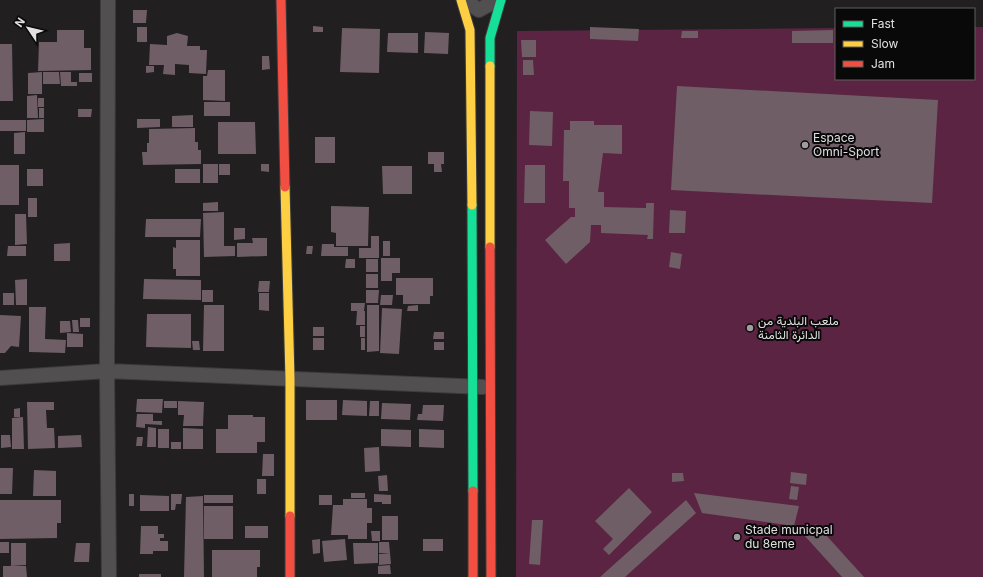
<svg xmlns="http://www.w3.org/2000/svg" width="983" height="577" font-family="Inter,Vazirmatn,sans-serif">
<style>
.green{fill:#5b2442}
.building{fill:#6f5e66}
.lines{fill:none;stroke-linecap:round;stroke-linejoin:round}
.street-casing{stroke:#3d3c3d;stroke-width:16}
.fast-casing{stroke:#3d3c3d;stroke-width:11}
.slow-casing{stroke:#3d3c3d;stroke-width:11}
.jam-casing{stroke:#3d3c3d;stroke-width:11}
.street{stroke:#514f50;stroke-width:14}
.fast{stroke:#16e098;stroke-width:9}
.slow{stroke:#ffcf43;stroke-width:9}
.jam{stroke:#f24e42;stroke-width:9}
.poi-dot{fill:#9e9c9d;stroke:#0a0909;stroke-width:1.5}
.labels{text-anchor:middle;stroke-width:4;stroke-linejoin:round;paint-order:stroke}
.poi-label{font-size:12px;fill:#e1dfe0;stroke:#0a0909;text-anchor:start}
</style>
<rect width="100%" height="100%" fill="#211f20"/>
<path class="green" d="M974,27h9v550h-467l1,-546 319,-3v51h138z"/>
<path class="building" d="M133,10h14l-1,13h-13z
M313,26l10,1v5h-10z
M137,27h10v15h-10z
M590,27l49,2 -1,12 -48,-2z
M342,28l38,1 -1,44 -39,-1z
M57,30h27v18h7v22l-53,1 1,-29h18z
M833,30v13h-41v-12z
M682,31h16v7h-17z
M425,32l24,1 -1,21 -24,-1z
M177,33l11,3 -1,10h13v4h7l-1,24 -17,-1v-8l-14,-1v11l-12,-1 1,-9h-15l1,-21 17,1v-9z
M388,33h30v20l-31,-1z
M521,40h15v17h-14z
M0,44h12l1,57h-13z
M262,56h7l1,13 -8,1z
M523,60h10l1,15h-11z
M146,66h8v6l-8,1z
M208,70h17v31l-22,-1v-24h4z
M42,72v22h-14v-21z
M43,72h16l1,12h-17z
M60,72h11v10h6v4h-16z
M79,73h13v9h-13z
M677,86l261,14 -6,103 -261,-13z
M37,95l1,23h-11v-22z
M38,98h6v9h-6z
M204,102h26v14h-26z
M39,108h5v10h-5z
M78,109h14l-1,8h-13z
M530,111l23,1 -1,34 -23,-1z
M193,115v12h-21v-11z
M44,119v13h-17v-12z
M137,119h23v8l-23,1z
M0,120h26v11h-26z
M570,121h24v4h28v29l-19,-1 -5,39h6v15l42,1v-5h8l-1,36h-6l1,-4 -47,-2v-8h-10l-1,17 -24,22 -21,-24 26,-23h4v-9h-6v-27h-6l1,-51h6z
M218,122h37l1,32h-38z
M195,128v14h3v8h3v14l-58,1 -1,-13h5v-9h2v-14z
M25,132v22h-11v-21z
M315,137h20v26h-20z
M428,152h16v12h-16z
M203,164h15v19h-15z
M219,164h11v11h-11z
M261,164h8v8l-8,-1z
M434,164h7l1,8h-8z
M0,165h19v40h-19z
M525,165h20v38h-21z
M382,166h30v28h-29z
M27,169h16v17h-16z
M175,169h25v14h-25z
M28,198h9v19h-9z
M218,202v9h-15v-8z
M331,206l38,1 -1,39h-32v-13l-5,-1z
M670,210l16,1 -1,22h-16z
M224,212v34h11v10l-31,1 -1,-44z
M15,214h11l1,30 -12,1z
M146,219h55l-1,18h-55z
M234,228h11v11l-11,1z
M371,236h8v22h-20v-10h12z
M252,238h15v18l-30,1v-14h16z
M176,240h24v36h-24v-7h-3v-22l3,1z
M383,241h7v15h-7z
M70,243v18h-16v-17z
M322,244h12v3h14v9h-27z
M8,246h18v10h-19z
M307,246h6l-1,8h-6z
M671,252l11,2 -2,15 -11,-2z
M381,258h19v15h-8v8h-11z
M346,259h9v9h-10z
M366,259h12v13h-12z
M366,274h12v14h-12z
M396,278h37v18h-3v8h-27v-9h-7z
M27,279v26h-11l-1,-25z
M144,279l57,1v20l-58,-1z
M259,281h11l-1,11h-11z
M202,290h11v12h-11z
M366,290h13l-1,13h-12z
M3,293h11v12h-11z
M259,293h10v18l-10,-1z
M381,295h12l-1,10h-12z
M351,303h14l-1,8h-13z
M204,305h20v46h-21z
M367,305h12v46l-12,1z
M418,305v6h-11l1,-5z
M29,307h17l-1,32 21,1 -1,13 -36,-1z
M382,308l20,1 -3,45 -19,-1z
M357,311h8v14h-9z
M147,314h44v34l-45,-1z
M0,315l21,1 -2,31 -8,-1 -6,7h-5z
M80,318h10v9h-10z
M72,320h6l1,12h-6z
M60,321h10l1,11 -11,1z
M360,326h5v11h-5z
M313,327h11v9h-11z
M434,332h10v7h-11z
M67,333l16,1v13h-16z
M313,338h11v12h-11z
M361,338h4v12h-4z
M192,341h7l1,9h-7z
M434,342h10v8h-10z
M137,399h26l-1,14 -26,-1z
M306,400h31v20h-31z
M343,400l24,1v15l-25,-1z
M164,401h13v7h-13z
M178,401l26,1 -1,24h-20l1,-11h-6z
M370,401h9v15h-10z
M27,402h27v8h-8l1,18h7l1,20 -27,1z
M382,403l29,1 -1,16 -29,-1z
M423,405h21l-1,16 -26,-1 1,-6h4z
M20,408v9h-6v-8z
M137,414h16v7h9v4l-17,-1v4l-9,-1z
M228,415h25v2h12v25h-8v11h-41v-24h12z
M23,417l1,32h-12v-31z
M148,427l8,1v19h-9z
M183,428l20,1v20h-20z
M158,429h11v19h-11z
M381,429l30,1v17l-30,-1z
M419,429l25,1v18l-25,-1z
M1,435h9l1,12 -10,1z
M81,435l1,12 -24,1v-12z
M137,437h6l-1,9h-6z
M171,442h10v7h-10z
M379,447l1,24 -15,1 -1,-24z
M263,454h11v22h-12z
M0,468h13l-1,26h-12z
M34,470l22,1v25h-23z
M791,472l16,2 -1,11 -16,-2z
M672,473h11l1,8 -12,1z
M387,475l1,16h-9l-1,-15z
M257,479h9v15h-9z
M791,486l8,1 -2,13 -8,-1z
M629,488l23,24 -43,43 -6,-6 10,-10 -18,-18z
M351,493h14v5h-14z
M694,493l105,13 -5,20 -92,-13z
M129,494h5v12h-5z
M171,494h11l-1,10h-5l-1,6h-4z
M374,494l17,1v9h-9v-6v4h-8z
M140,495l29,1v15h-29z
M204,495h29v8h-29z
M319,495h13v10h-13z
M203,496l1,81h-20l2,-80z
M343,499h24v9h5v15h-5v16h-19v-4h-17l2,-30h10z
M0,500h61v23h-4v15l-57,1z
M686,500l10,13 -71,64h-25z
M204,506h29v33h-29z
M382,516h16v24h-16z
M532,520h11l-3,45 -11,-1z
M816,524l48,53h-22l-38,-42z
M141,526h17v8h6v4h-4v3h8v10h-15v3h-13z
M245,526h23v12h-23z
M371,531h9v10h-8z
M320,539v14l-7,1 -1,-14z
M345,539l2,21 -23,2 -2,-21z
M423,539h20v12h-20z
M0,542h9v11h-9z
M379,542h10l1,11h-11z
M11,543h15v22l-15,1z
M76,543h14l-1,19h-15z
M353,543h25v20l-24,1z
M212,550h48v17h-3v10h-45z
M390,553l1,11 -12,1v-11z
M390,565l1,9h-13v-8z
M3,566h23l1,11h-24z
M139,574h22v3h-22z"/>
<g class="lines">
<g class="street-casing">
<path id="street" d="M108,0l-1,371 2,206
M464,0l15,10 18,-10
M0,378l107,-7 376,16"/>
</g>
<g class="fast-casing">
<path id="fast" d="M490,66v-28l11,-38
M472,205l1,286"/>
</g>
<g class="slow-casing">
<path id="slow" d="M461,0l9,30 2,175
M490,66v181
M285,187l5,192v137"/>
</g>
<g class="jam-casing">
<path id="jam" d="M281,0l4,187
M490,247l1,330
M473,491v86
M290,516v61"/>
</g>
<use href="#street" class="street"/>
<use href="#fast" class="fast"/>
<use href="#slow" class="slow"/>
<use href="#jam" class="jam"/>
</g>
<g class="poi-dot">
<circle cx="805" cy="145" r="4"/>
<circle cx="750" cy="328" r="4"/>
<circle cx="737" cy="537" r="4"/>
</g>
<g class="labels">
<g class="poi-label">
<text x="813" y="142">Espace<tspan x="813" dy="14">Omni-Sport</tspan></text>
<text x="758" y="325">ملعب البلدية من<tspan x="758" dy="14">الدائرة الثامنة</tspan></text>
<text x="745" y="534">Stade municpal<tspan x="745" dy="14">du 8eme</tspan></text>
</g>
</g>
<rect x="835" y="8" width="140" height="72" fill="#0a0909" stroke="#605f5f"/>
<rect x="843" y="21" width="20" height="6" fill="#16e098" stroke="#605f5f"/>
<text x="871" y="28" font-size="12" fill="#e1dfe0">Fast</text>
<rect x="843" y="41" width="20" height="6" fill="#ffcf43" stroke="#605f5f"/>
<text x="871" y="48" font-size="12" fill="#e1dfe0">Slow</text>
<rect x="843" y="61" width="20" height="6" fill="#f24e42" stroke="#605f5f"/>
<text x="871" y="68" font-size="12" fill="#e1dfe0">Jam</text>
<g transform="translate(28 28) rotate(305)" stroke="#0a0909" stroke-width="3" paint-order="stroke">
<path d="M0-3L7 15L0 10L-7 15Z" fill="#e1dfe0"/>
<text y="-6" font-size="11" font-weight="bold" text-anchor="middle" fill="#e1dfe0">N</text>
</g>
</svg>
